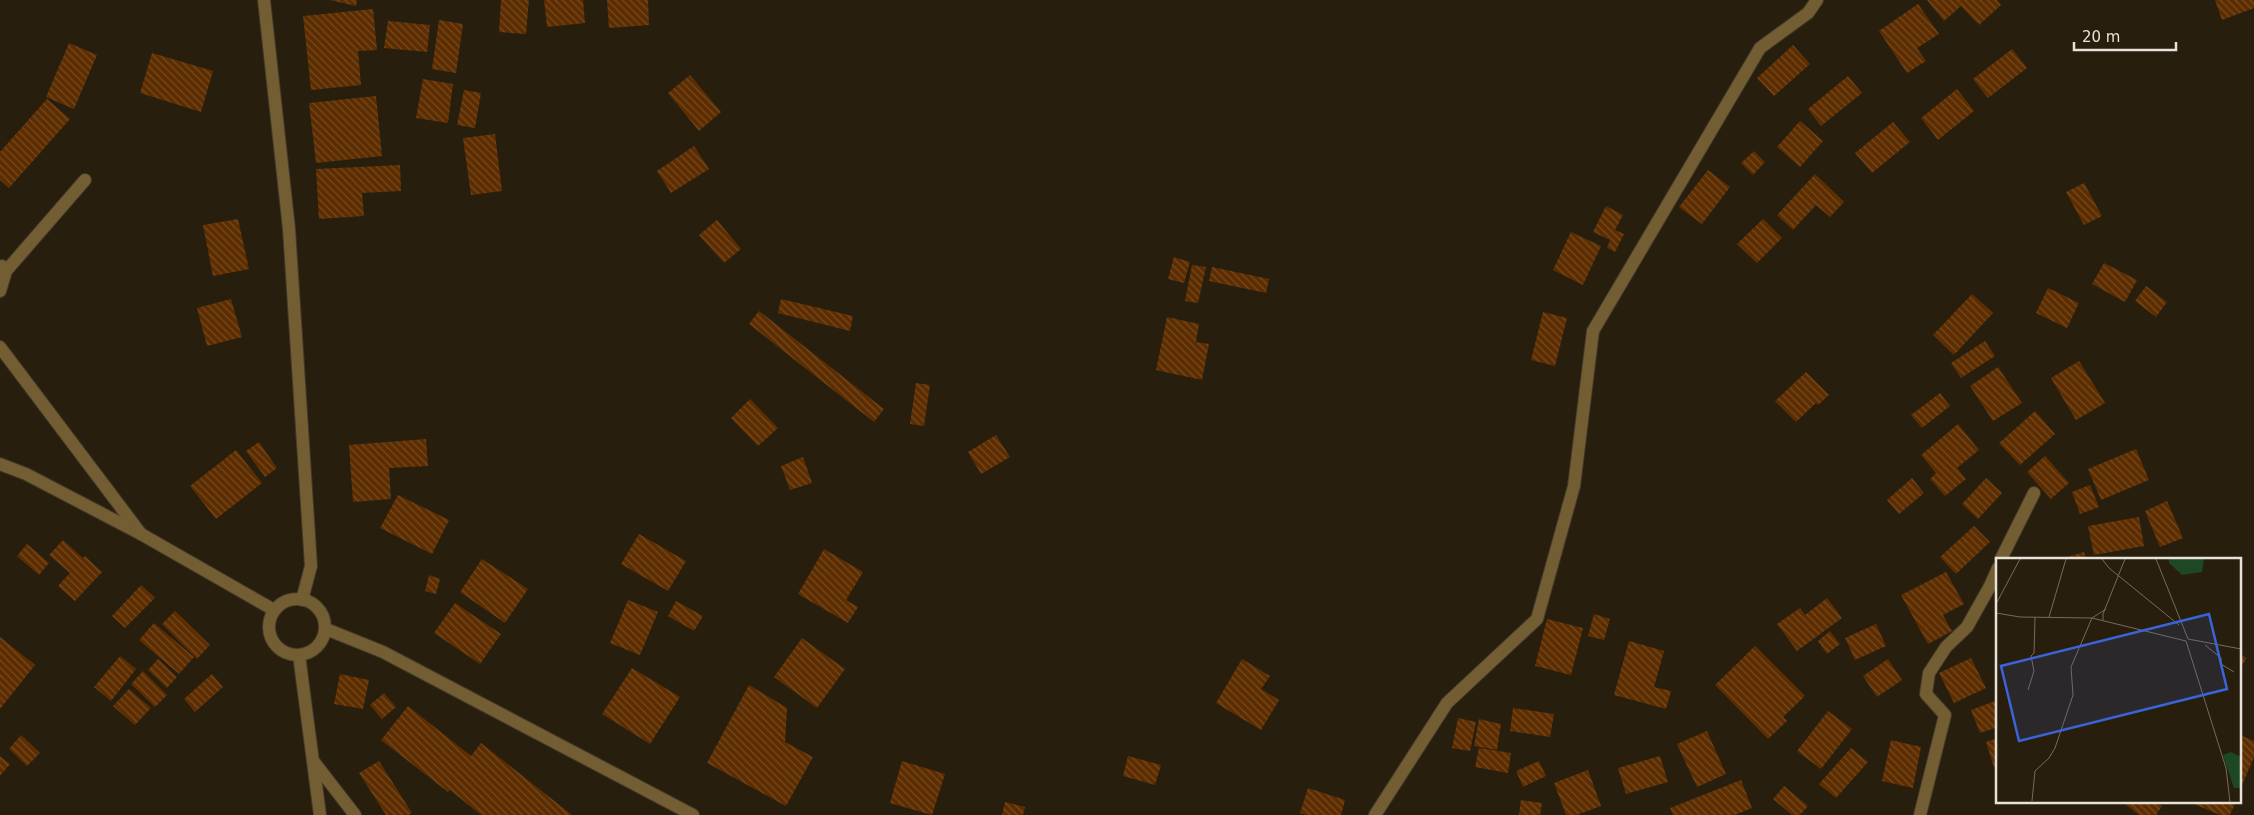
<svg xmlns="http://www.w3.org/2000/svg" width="2254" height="815" font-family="'DejaVu Sans',sans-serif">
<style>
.building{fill:url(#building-back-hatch)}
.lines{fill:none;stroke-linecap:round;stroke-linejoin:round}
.service-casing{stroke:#42392a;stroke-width:14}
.minor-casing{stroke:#42392a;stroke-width:14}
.tertiary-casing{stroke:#42392a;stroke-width:14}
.service{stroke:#735e33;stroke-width:12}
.minor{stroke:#735e33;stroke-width:12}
.tertiary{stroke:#735e33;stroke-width:12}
.inset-road{fill:none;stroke:#746c5f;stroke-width:1}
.view{fill:#3b64d8;fill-opacity:0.15;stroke:#3b64d8;stroke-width:2.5}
.inset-edge{fill:none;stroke:#e8e2d8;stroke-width:2.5}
</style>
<defs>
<pattern id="building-back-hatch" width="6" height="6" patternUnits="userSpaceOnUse" patternTransform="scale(1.25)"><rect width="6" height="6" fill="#5d2d00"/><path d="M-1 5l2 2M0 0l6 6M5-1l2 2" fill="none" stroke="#744b24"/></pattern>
</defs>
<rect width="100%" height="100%" fill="#271e0e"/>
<path class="building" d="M330,0h27l-1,6z
M501,0h28l-3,34 -27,-2z
M544,0h39l2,23 -38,4z
M607,0h41l1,25 -40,3z
M1927,0h70l4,5 -22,20 -18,-19 -17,15z
M2215,0h39v8l-32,12z
M1918,4l21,30 -22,14 9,13 -19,12 -28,-42z
M373,9l4,41 -19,1 3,34 -50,5 -8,-74z
M439,20l24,4 -7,49 -24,-4z
M388,21l42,4 -3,27 -43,-4z
M69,43l28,12 -23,54 -28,-12z
M1793,45l17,19 -36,32 -17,-18z
M2012,49l15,19 -39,30 -15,-19z
M152,53l61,18 -12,41 -61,-19z
M690,75l31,37 -22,19 -31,-38z
M1848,76l14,17 -41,33 -13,-17z
M423,79l30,5 -5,39 -32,-5z
M1957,89l17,22 -36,29 -17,-22z
M464,90l17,3 -6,35 -18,-3z
M376,96l6,60 -66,7 -7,-60z
M47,99l23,20 -61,69 -9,-8v-28z
M1800,121l23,20 -23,26 -23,-20z
M1893,122l17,20 -38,31 -17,-20z
M495,134l7,57 -31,4 -8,-57z
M694,146l15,23 -38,24 -14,-22z
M1754,151l11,11 -12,13 -12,-12z
M400,165l1,26 -39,2 2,23 -45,3 -3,-50z
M1708,170l22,17 -28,37 -23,-17z
M1815,174l29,28 -14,15 -14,-12 -23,25 -16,-15z
M2084,183l18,33 -18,9 -18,-33z
M1606,206l17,9 -8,15 9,4 -9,18 -8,-4 3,-8 -17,-8z
M238,219l11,50 -36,7 -10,-51z
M1763,219l19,19 -25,25 -20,-19z
M717,220l24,29 -17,14 -25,-28z
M1571,232l30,14 -18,39 -30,-15z
M1174,257l16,5 -6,21 -16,-4z
M2104,263l33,17 -12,22 -33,-18z
M1192,265l14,2 -8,36 -13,-2z
M1212,267l57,12 -3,14 -57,-12z
M2146,286l21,16 -11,15 -21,-16z
M2048,288l31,15 -12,25 -31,-15z
M1972,294l21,19 -39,42 -21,-20z
M231,299l11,38 -35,9 -10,-38z
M781,299l72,17 -3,15 -72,-18z
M759,311l125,98 -10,13 -125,-98z
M1543,312l24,6 -12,48 -24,-6z
M1167,317l32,7 -3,18 13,2 -7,36 -46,-10z
M1985,341l10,15 -34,22 -10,-15z
M2079,361l26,42 -29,17 -25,-42z
M1998,367l24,36 -29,18 -23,-35z
M1806,372l23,23 -11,10 -2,-2 -20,19 -21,-21z
M916,383l14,2 -6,41 -14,-2z
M1940,393l10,13 -28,22 -11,-13z
M750,399l28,29 -20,18 -27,-28z
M2035,411l20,23 -35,31 -21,-22z
M1958,424l21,26 -22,18 9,11 -21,17 -15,-17 6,-6 -15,-18z
M996,435l14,22 -29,17 -13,-22z
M426,439l2,27 -39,2 2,31 -38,3 -4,-57z
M259,442l18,26 -12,9 -19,-26z
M2136,449l13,31 -48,20 -13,-31z
M236,450l26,33 -46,36 -26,-33z
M2045,456l24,27 -18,16 -24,-27z
M803,457l9,26 -22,7 -9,-24z
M1912,478l12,15 -25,21 -12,-14z
M1986,478l16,15 -24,26 -16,-15z
M2090,485l9,22 -19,7 -8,-22z
M398,495l51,25 -17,34 -52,-26z
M2167,501l16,37 -23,9 -15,-36z
M2139,517l5,29 -50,9 -6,-29z
M1974,526l16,16 -34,32 -16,-17z
M639,534l47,27 -18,30 -47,-27z
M63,540l20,18 2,-2 17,16 -27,29 -17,-15 12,-13 -21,-18z
M27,544l22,19 -10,12 -22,-19z
M824,549l39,23 -17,28 12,7 -10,16 -50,-29z
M2084,552l2,7h-22v-1z
M482,559l46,30 -23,34 -45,-31z
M1946,572l18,32 -21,11 9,16 -24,13 -27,-49z
M429,575l11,4 -4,15 -11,-3z
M141,585l14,13 -30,30 -13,-12z
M1827,598l15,20 -45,33 -20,-27 23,-16 5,7z
M628,600l30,12 -18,43 -30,-12z
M676,601l27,15 -9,15 -26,-15z
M455,603l46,31 -21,30 -46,-31z
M175,611l35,34 -13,14 -35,-35z
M1594,614l16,5 -6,21 -16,-4z
M1547,619l36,9 -12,47 -36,-9z
M154,623l40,34 -15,17 -40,-34z
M1876,624l10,22 -31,14 -10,-22z
M1830,631l10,13 -13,10 -9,-13z
M0,637l35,28 -35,44z
M802,638l43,31 -28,39 -43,-31z
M1629,641l35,10 -10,36 17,4 -5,18 -52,-14z
M1755,646l50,50 -22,21 4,4 -19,18 -53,-54z
M2240,654l7,4 -7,10z
M120,656l16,13 -25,32 -17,-14z
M1971,658l15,30 -32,15 -15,-30z
M158,659l19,18 -10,11 -19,-18z
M1242,659l28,17 -9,13 18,11 -18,30 -45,-27z
M1888,659l14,21 -25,17 -14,-21z
M632,668l48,29 -30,47 -48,-30z
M143,671l24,24 -12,12 -24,-23z
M212,674l11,13 -28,25 -11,-13z
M340,674l29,6 -6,29 -29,-5z
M749,685l38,23 -2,34 28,15 -27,49 -79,-43z
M129,689l22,19 -16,17 -22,-19z
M384,693l12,14 -14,12 -12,-14z
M1998,700v27l-18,6 -9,-23z
M408,706l63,50 10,-13 91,72h-91l-31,-25 -2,2 -67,-52z
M1513,708l41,6 -4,23 -40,-6z
M1828,711l24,18 -31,40 -24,-18z
M1458,718l18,4 -6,29 -18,-3z
M1479,719l22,5 -4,26 -23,-4z
M1707,731l19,43 -29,13 -20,-43z
M21,735l19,18 -13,13 -18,-17z
M2240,735l14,6v16l-14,33z
M1998,738v28l-4,1 -8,-25z
M1891,740l30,7 -8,41 -31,-7z
M1479,748l32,5 -3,20 -33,-6z
M1851,748l17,14 -32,36 -17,-14z
M0,756l10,8 -10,12z
M1128,756l33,9 -6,20 -32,-9z
M1660,756l8,26 -42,12 -8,-26z
M379,761l33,52 -4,2h-22l-27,-42z
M902,761l43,13 -13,41 -42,-12z
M1539,761l7,15 -23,11 -7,-16z
M1588,770l13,36 -24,9h-11l-12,-32z
M1741,780l11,28 -17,7h-62l-3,-7z
M1784,786l24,20 -8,9h-8l-19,-16z
M1308,788l37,12 -4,15h-35l-6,-2z
M1521,800l21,3 -2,12h-21z
M2127,801h29l6,5 -6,9h-17l-14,-11z
M2195,801h41l-6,14h-10l-26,-11z
M1005,802l20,5 -2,8h-21z"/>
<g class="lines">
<g class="service-casing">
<path id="service" d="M6,271l79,-91
M0,291l6,-20 -4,-5
M0,347l141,187"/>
</g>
<g class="minor-casing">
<path id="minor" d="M2001,559l33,-66
M299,655l21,160
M314,762l41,53
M1375,815l72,-112 90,-84 37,-133 19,-155 167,-283 48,-35 9,-13
M1920,815l25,-100 -19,-21 3,-21 17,-26 21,-20 23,-41 8,-18"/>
</g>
<g class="tertiary-casing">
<path id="tertiary" d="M264,0l25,229 22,337 -9,34
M0,464l26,10 115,60 133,76
M269 627a28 28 0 1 1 56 0a28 28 0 1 1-56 0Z
M326,629l57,23 310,163"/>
</g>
<use href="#service" class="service"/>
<use href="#minor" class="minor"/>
<use href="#tertiary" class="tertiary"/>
</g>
<g transform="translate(1996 558)">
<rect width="245" height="245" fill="#271e0e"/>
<path d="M235,194l10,5v31h-7l-11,-33z" fill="#1e4824"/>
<path d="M173,1h35l-2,13 -20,3 -13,-12z" fill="#1e4824"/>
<path class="inset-road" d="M106,1l7,9 70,57M160,1l32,80 53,10M0,46l24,-45M0,55l24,4 72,1 94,23 40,127 4,34M53,59l17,-58M107,62v-6l22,-55M209,87l16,13v6l13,8M32,132l6,-19 -3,-15 3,-3 1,-36M36,243l3,-30 14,-13 6,-10 18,-53 -2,-28 21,-49 14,-9"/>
<path class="view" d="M213,56l18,75 -208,52 -18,-75z"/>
<rect width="245" height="245" class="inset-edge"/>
</g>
<path d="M2074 42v8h102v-8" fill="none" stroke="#e8e2d8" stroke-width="2.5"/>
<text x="2082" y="42" font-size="15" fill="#e8e2d8" stroke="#271e0e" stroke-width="4" paint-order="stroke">20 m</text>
</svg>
